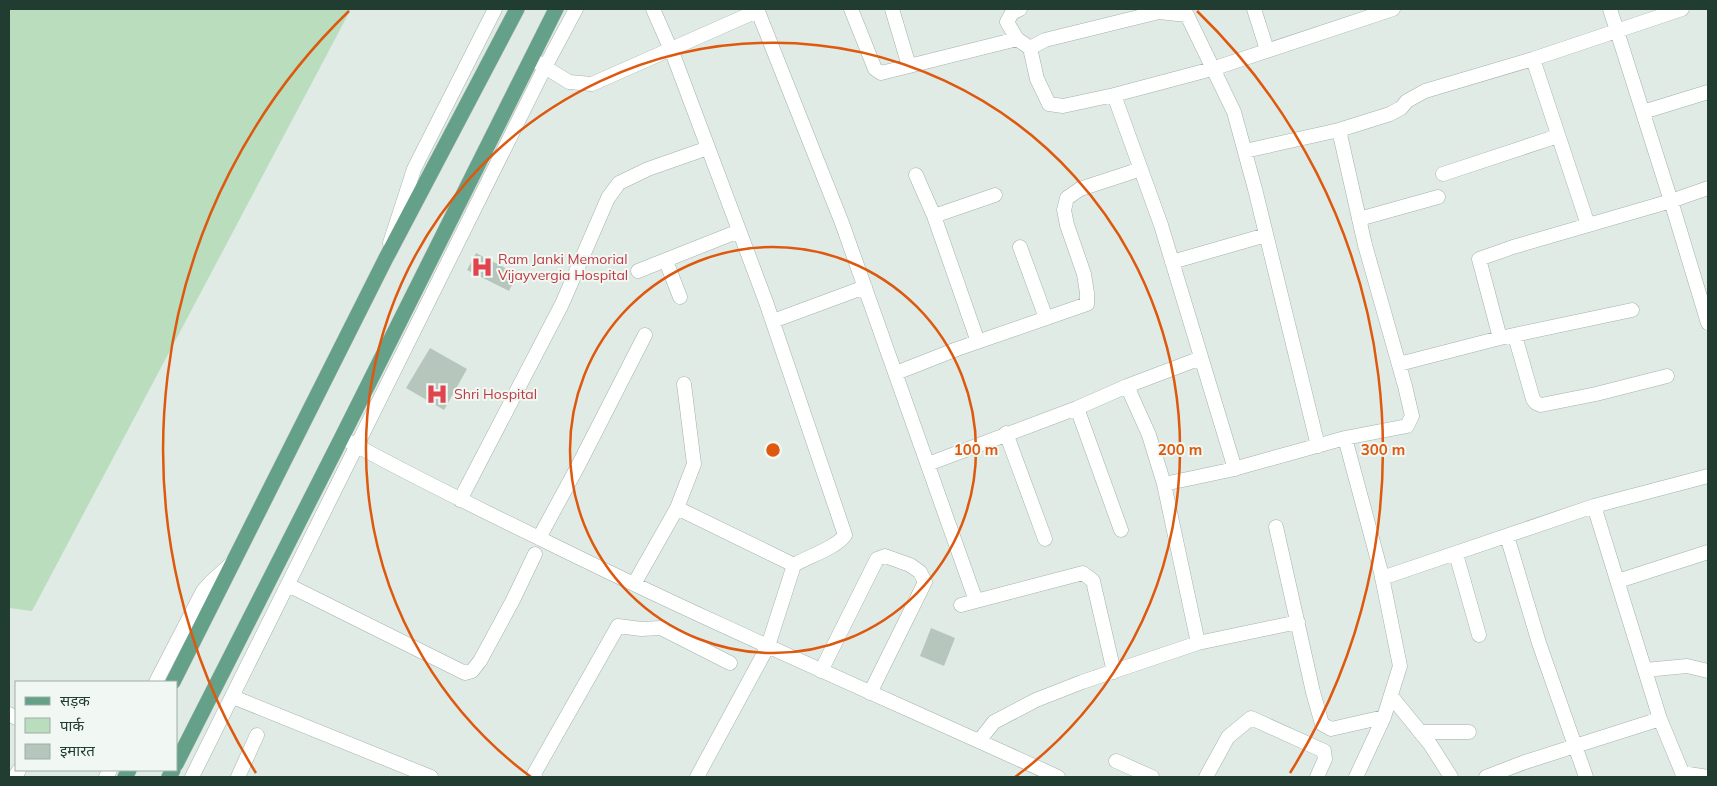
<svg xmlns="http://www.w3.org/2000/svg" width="1717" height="786" font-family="Mulish,'Noto Sans Devanagari',sans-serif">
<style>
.green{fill:#b9ddbd}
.building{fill:#b6c6bd}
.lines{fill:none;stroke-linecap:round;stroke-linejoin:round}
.minor-casing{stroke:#a3b3ab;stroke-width:15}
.major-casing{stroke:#c1c8c5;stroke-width:16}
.minor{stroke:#fff;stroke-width:14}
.major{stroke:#65a188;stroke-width:15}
.ring{fill:none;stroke:#de580e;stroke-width:2.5}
.labels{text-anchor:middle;stroke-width:4;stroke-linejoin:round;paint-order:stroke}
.health-label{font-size:14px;fill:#be3a42;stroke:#f1f8f3;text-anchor:start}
.centre{fill:#de580e;stroke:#f1f8f3;stroke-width:2.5}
.ring-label{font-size:15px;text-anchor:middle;font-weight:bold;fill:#de580e;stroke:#f1f8f3;stroke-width:4;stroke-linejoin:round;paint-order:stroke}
</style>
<rect width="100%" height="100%" fill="#e0ebe5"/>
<path class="green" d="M9,9h342l-319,602 -23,-3z"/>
<path class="building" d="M476,253l41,21 -8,17 -42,-21z
M430,348l37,21 -23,41 -38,-22z
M931,628l24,10 -11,28 -24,-10z"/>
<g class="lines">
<g class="minor-casing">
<path id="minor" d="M653,9l21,48 92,245 79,233c-9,13 -36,21 -51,30l-26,81 -71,131
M757,9l85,214 134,378 107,-28 10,8 21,91
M851,9l24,60 6,4 136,-34
M892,9l17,57
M1020,9l-8,4 -5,9 10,17 13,9 7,31 12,25 14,2 51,-11 98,-26 181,-60
M1254,9l13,41
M1610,9l61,192 37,-13
M1030,48l15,-8 114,-28 28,3 47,97 21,77 63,257
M1533,59l55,166
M537,62l32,20 23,2 165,-73
M1114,95l47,130 74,244
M1643,112l65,-20
M1339,130l51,-16 11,-6 6,-7 18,-10 108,-32 149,-50
M1443,174l115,-38
M916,175l18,41
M1359,219l79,-22
M390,243l24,-74 81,-160
M1020,247l26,71
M666,261l14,36
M1172,262l94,-27
M638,271l101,-40
M773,321l92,-34
M1515,336l18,63 3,4 5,2 55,-11 71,-18
M1500,338l-21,-79 34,-12 158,-46 37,122
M978,342l-44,-126 61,-21
M1399,364l101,-26 132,-28
M896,373l61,-24 130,-45v-11l-3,-19 -17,-49 -3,-15 3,-12 13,-9 61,-20
M1127,386l22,49 15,49 34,159
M1077,408l44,122
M1006,433l39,106
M1345,438l36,134 19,94 -16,51 -28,60
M350,442c62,34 125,65 189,96 171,85 346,160 519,239
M928,464l149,-56 50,-22 74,-28
M1164,484l66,-14 115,-32 62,-12 5,-10 -7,-30 -40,-141 -26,-115 -94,21
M460,500l102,-196 46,-106 11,-15 29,-14 60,-21
M1594,506l66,213 24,58
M677,508l117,57
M1276,527l37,165 9,32 9,5 53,-12
M1507,536l32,107 47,134
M539,538l39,-72 67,-131
M1456,554l23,81
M1382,578l212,-72 114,-30
M1618,581l90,-29
M634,584l43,-76 17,-44 -10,-80
M288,585l177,88 7,-2 8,-10 33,-61 22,-46
M961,605l15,-4
M1645,670l42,-4 21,5
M821,671l56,-112 8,-3 25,9 10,7 5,10 -55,111
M156,682l47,-91 8,-9 22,-20
M1391,696l39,48 21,33
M233,697l198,80
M9,714l7,4
M1420,732h49
M979,741l15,-19 42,-22 46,-18 116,-39 100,-21
M1116,761l36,16
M1682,773l26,4
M15,777l4,-7
M106,777l4,-7
M192,777l353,-710 31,-58
M238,777l19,-42
M535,777l-1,-3 84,-148 23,3 20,-1 69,35
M1206,777l22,-40 23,-19 73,33 1,8 -8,18
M1486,777l39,-15 135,-43"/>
</g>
<g class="major-casing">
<path id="major" d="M173,682l212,-422 132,-251
M176,764l166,-327 214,-428
M125,777l4,-7
M169,777l4,-7"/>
</g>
<use href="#minor" class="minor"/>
<use href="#major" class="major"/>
</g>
<g class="ring">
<circle cx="773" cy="450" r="203"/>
<path d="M531 777A407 407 0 1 1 1015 777"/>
<path d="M256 773A610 610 0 0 1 349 11M1197 11A610 610 0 0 1 1290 773"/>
</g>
<defs>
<g id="hospital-bare" transform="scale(1.725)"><path d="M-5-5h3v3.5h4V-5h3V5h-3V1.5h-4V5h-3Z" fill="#e0444e" stroke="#f1f8f3" stroke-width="2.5" paint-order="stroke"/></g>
</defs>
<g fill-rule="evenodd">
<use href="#hospital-bare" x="482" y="267"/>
<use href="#hospital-bare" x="437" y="394"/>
</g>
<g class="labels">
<g class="health-label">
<text x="498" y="264">Ram Janki Memorial<tspan x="498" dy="16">Vijayvergia Hospital</tspan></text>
<text x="454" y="399">Shri Hospital</text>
</g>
</g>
<circle cx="773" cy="450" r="8" class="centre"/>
<g class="ring-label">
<text x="976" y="455">100 m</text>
<text x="1180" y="455">200 m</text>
<text x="1383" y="455">300 m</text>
</g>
<rect width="1717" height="786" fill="none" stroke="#213c30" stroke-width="20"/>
<rect x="15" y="681" width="162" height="90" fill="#f1f8f3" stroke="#9eada5"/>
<rect x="25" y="697" width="25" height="8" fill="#65a188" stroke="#9eada5"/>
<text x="60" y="706" font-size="15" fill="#213c30">सड़क</text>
<rect x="25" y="718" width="25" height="15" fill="#b9ddbd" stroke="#9eada5"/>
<text x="60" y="731" font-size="15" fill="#213c30">पार्क</text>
<rect x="25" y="744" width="25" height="15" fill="#b6c6bd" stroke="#9eada5"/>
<text x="60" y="756" font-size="15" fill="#213c30">इमारत</text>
</svg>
